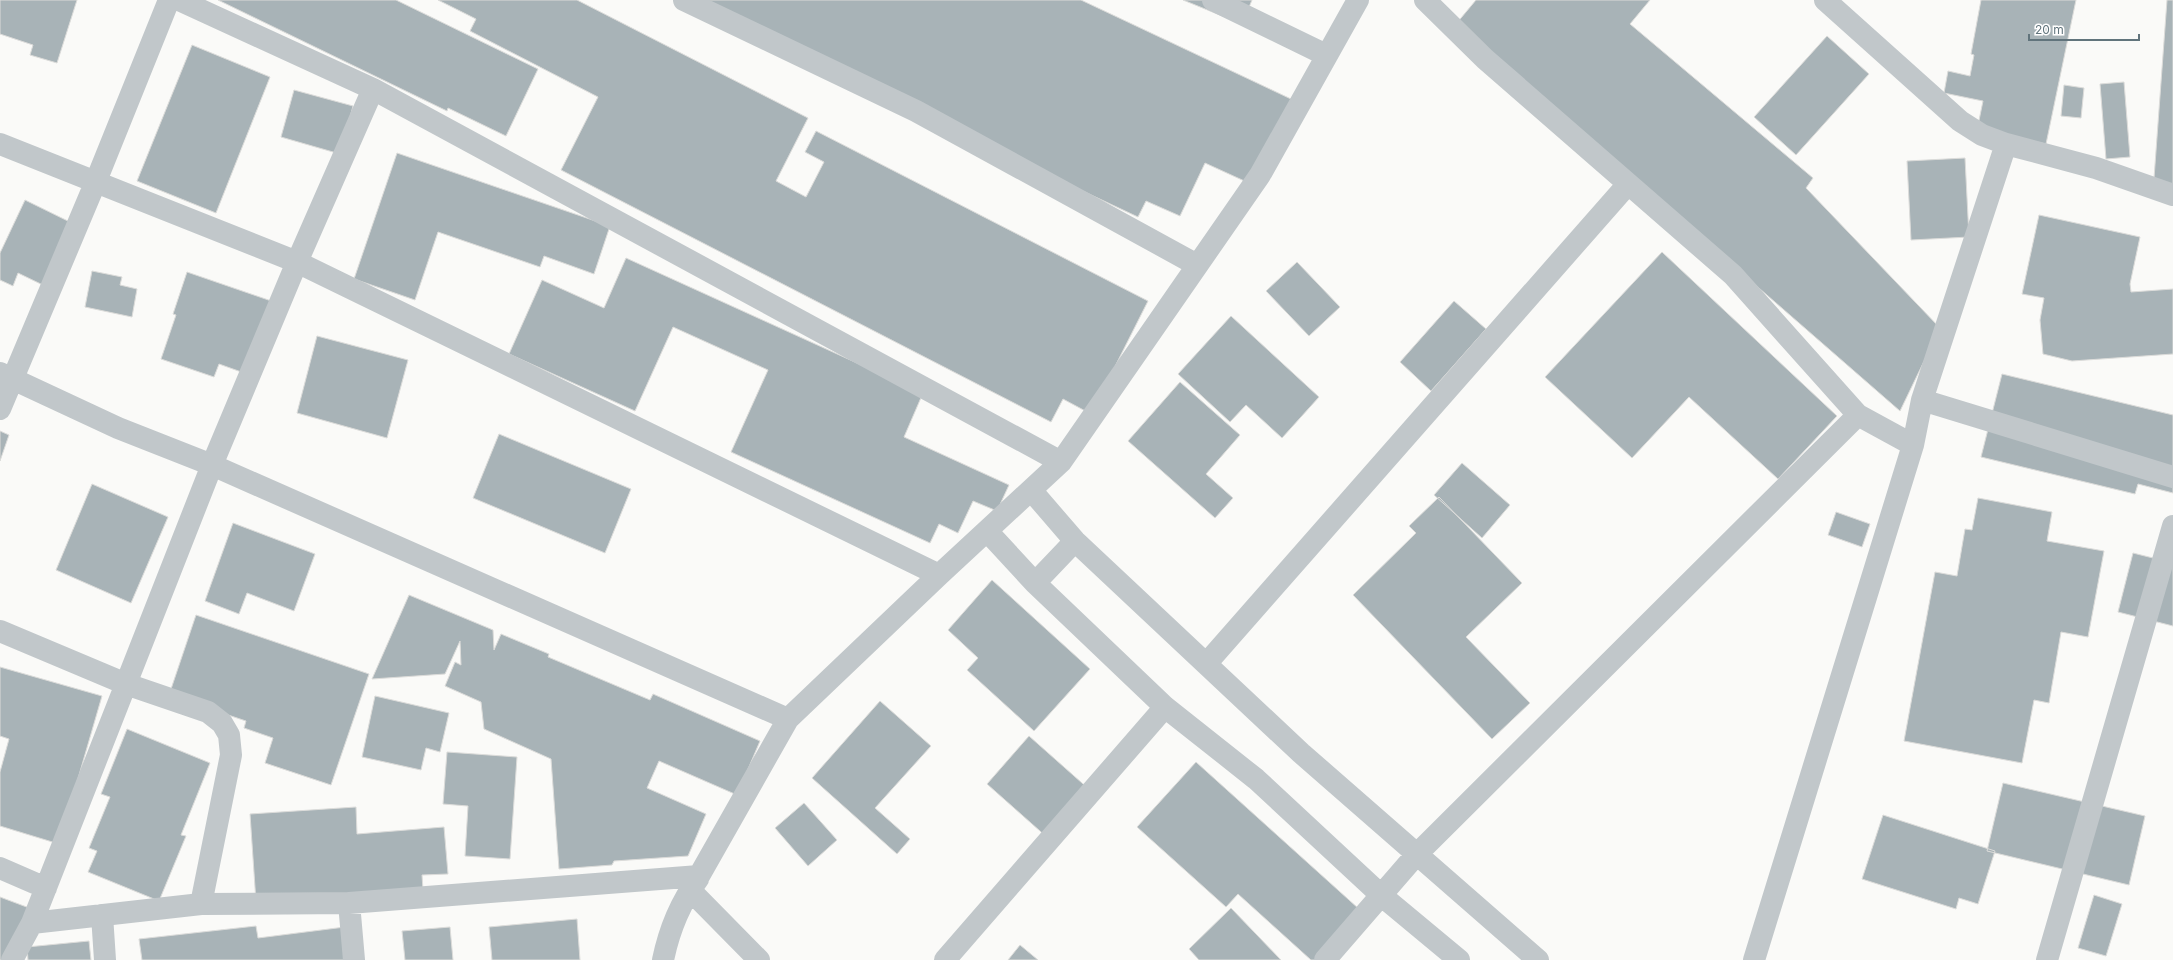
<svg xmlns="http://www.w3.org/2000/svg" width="2173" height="960" font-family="Inter,sans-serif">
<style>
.building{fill:#a8b3b7;stroke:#dcdcda}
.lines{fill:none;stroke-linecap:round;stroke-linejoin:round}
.street{stroke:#c1c7ca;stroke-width:22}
</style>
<rect width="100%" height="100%" fill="#fafaf8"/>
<path class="building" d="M0,0h77l-20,63 -27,-8 3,-10 -33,-11z
M218,0h178l142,69 -32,67 -58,-28 -1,3z
M438,0h139l231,118 -32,63 30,16 18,-35 -19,-10 11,-21 332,170 -57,113 -28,-15 -12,23 -490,-252 37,-73 -128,-66 6,-12z
M676,0h405l210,99 -40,85 -46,-21 -25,53 -34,-15 -8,16z
M1183,0h69l-10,24z
M1476,0h174l-20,24 183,154 -7,10 134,140 -40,83 -444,-387z
M1981,0h95l-30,144 -69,-14 6,-29 -39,-8 4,-22 22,5 4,-21 -3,-1z
M2167,0h6v194l-20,-2z
M1827,36l42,38 -73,81 -42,-38z
M192,45l78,32 -54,136 -79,-32z
M2124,82l6,75 -24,2 -6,-75z
M2064,85l20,3 -3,30 -20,-2z
M294,90l59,16 -13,48 -59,-17z
M397,153l213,73 -16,48 -50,-18 -4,11 -102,-35 -23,68 -61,-21z
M1965,158l4,79 -58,3 -4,-79z
M25,200l51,25 -29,62 -29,-14 -5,13 -13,-6v-27z
M2039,215l101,22 -10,47 1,8 42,-3v65l-101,7 -29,-7 -3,-34 4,-22 -22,-4z
M1662,252l175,164 -59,63 -89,-82 -57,61 -87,-81z
M626,258l297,135 -19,44 105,48 -12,26 -24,-10 -15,32 -19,-9 -9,19 -199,-91 37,-82 -95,-43 -38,84 -126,-57 33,-74 62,28z
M1297,262l43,45 -31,29 -43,-45z
M92,271l30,6 -2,8 17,4 -5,28 -47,-10z
M187,272l96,33 -25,73 -39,-14 -5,13 -53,-18 15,-44 -3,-1z
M1454,301l32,28 -55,62 -31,-29z
M1231,316l88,81 -37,41 -36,-33 -16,17 -52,-48z
M317,336l91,24 -21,78 -90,-25z
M2002,374l171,41v78l-35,-9 -3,10 -154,-37z
M1180,382l60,53 -34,39 27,24 -18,20 -87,-77z
M0,431l9,4 -9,26z
M499,434l132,55 -26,64 -132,-55z
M1462,463l48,42 -28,33 -48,-43z
M92,484l76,33 -37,86 -75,-33z
M1439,497l83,86 -56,54 64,66 -38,36 -139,-144 63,-62 -7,-7z
M1978,498l74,14 -5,29 57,10 -16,86 -27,-5 -12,71 -15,-3 -12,63 -118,-22 31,-169 22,4 8,-47 7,1z
M1836,512l34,12 -8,23 -34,-12z
M233,523l82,31 -21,57 -47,-18 -8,21 -34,-13z
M2133,553l40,10v63l-55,-14z
M992,580l98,89 -56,62 -67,-61 11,-12 -30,-28z
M409,595l84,35 1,20 7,-16 48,20 -1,3 102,43 3,-6 107,47 -23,54 -78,-34 -12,27 59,26 -18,42 -74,5 -2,4 -53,4 -8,-110 -67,-30 -3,-27 -36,-16 10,-24 6,3 -1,-24 -15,33 -73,5z
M196,615l173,59 -38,111 -66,-22 8,-25 -29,-10 2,-7 -77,-26z
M0,667l102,29 -43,148 -59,-18v-54l9,-33 -9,-3z
M375,696l74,17 -9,39 -14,-4 -5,22 -59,-13z
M880,701l51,45 -56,62 35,31 -13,15 -85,-76z
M127,729l83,34 -29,72 5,1 -27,65 -71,-29 9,-21 -8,-3 21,-51 -9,-3z
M1029,736l62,55 -42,48 -62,-55z
M447,752l70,5 -7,102 -45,-3 3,-50 -25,-2z
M1196,762l173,156 -37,42h-21l-73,-66 -12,13 -89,-80z
M2003,783l142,33 -16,69 -142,-34z
M804,803l33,37 -29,26 -33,-38z
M356,807l1,27 87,-7 4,47 -26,1 1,15 -167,12 -6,-88z
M1883,815l112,36 -17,53 -19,-6 -3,11 -94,-30z
M2094,895l28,9 -16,52 -28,-8z
M0,897l32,12 -18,51h-14z
M1231,908l50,52h-82l-10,-11z
M577,919l3,41h-88l-3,-33z
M256,926l2,12 87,-11 3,33h-206l-3,-21z
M450,927l3,33h-48l-3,-29z
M89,941l2,19h-63l-1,-13z
M1020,945l18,15h-30z"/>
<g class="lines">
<path class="street" d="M684,0l232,111 281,154
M1213,0l113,55
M1425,0l60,59 248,216 125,140 55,30
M1825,0l135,121 22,14 24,9 90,24 77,27
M373,89l688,373
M0,144l297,118 642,313
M0,373l118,55 94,37 576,254
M1922,400l251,77
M0,409l96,-228 73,-181
M1031,490l44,51 226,212 237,207
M987,531l48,52 130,124 91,72 126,117 77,64
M1035,583l40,-42
M0,631l126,53 82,28 14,11 7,12 2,20 -30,149
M1206,664l422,-480
M0,868l46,20
M690,890l69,70
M349,903l5,57
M102,915l3,45
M32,923l169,-19 148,-1 350,-27 89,-157 151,-144 122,-113 199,-287 98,-175
M12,960l20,-37 180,-458 85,-203 76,-173 -194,-89
M663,960c6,-29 17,-57 35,-81
M945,960l220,-253
M1325,960l91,-105 442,-440
M1754,960l159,-515 9,-45 84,-256
M2047,960l126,-434"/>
</g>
<path d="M2029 34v6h110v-6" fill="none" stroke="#61747c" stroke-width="2"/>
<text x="2035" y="34" font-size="12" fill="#61747c" stroke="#ffffff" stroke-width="3" paint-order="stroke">20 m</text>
</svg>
